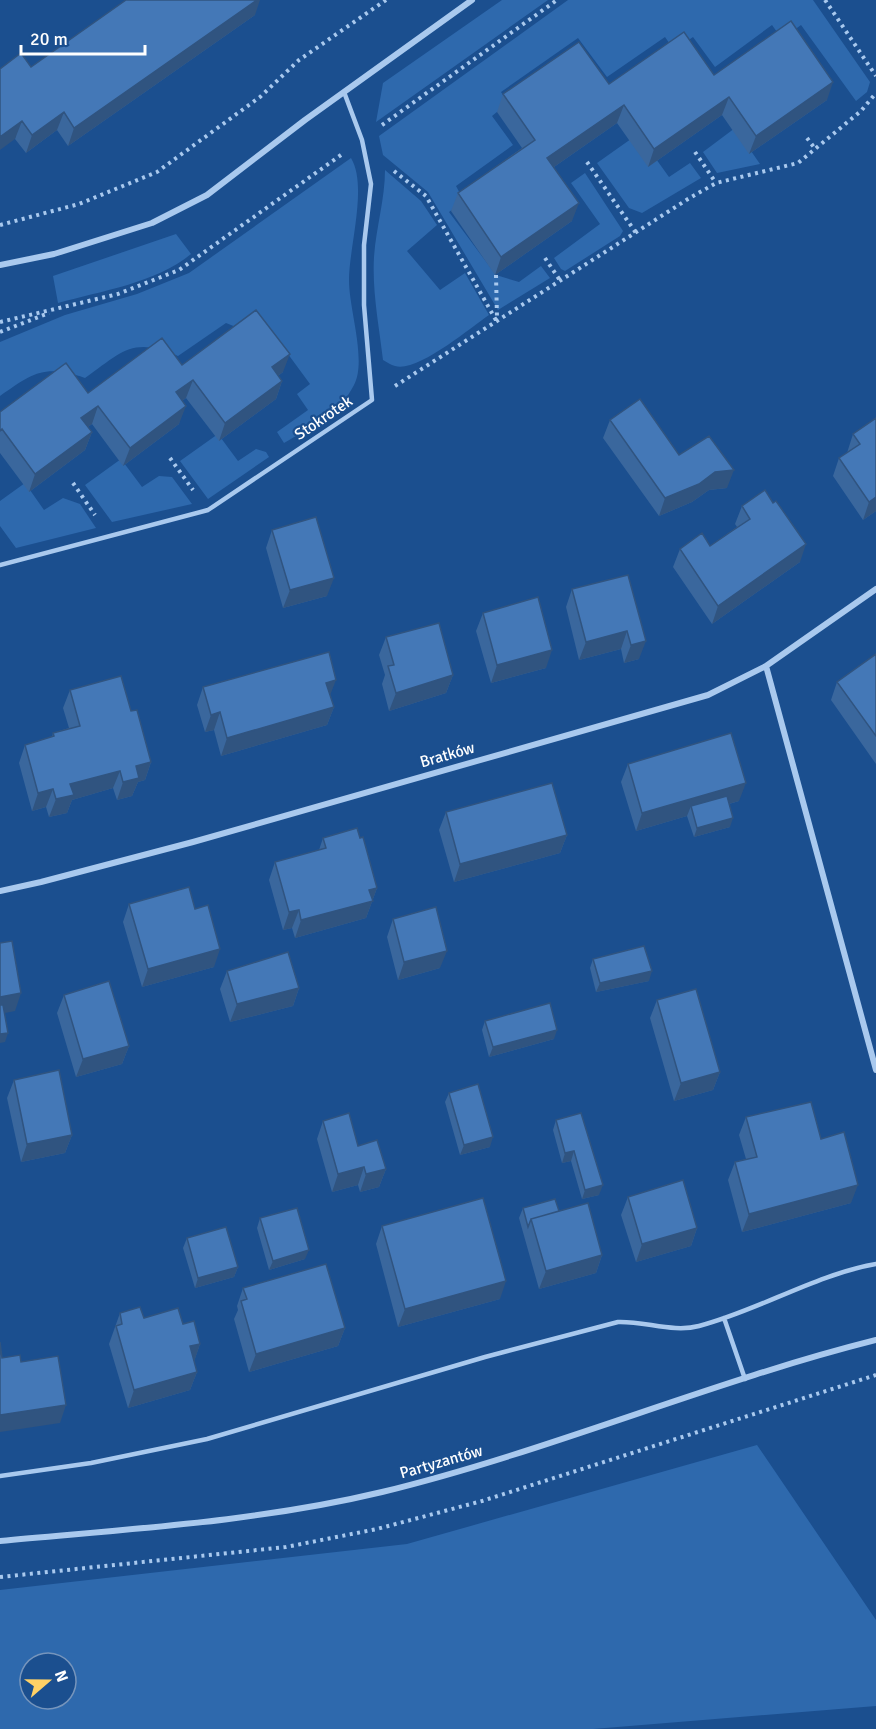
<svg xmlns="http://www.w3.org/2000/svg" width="876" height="1729" font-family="Signika,sans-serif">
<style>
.green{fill:#2e69ad;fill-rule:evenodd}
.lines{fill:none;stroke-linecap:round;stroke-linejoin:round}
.path{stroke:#a9c9ee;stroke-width:4;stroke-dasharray:3 4.5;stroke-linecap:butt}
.lane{stroke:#a9c9ee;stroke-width:4.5}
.street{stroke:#a9c9ee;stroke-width:6}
.wall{fill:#3a679d}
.shaded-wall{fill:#305480}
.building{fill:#4478b7;stroke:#305480;stroke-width:1.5}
.labels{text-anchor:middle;stroke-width:4.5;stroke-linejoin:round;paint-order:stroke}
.street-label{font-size:16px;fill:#fff;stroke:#1b4f8f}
</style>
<rect width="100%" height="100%" fill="#1b4f8f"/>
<path class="green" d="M502,0h46l-172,122 7,-39z
M568,0h245l57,82 -3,10 -11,9 -55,-76 -19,14 -10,-14 -57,42 -22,-30 -19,13 -9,-13 -58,40 -29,-39 -77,54 7,11 -16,13 21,29 -57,41 8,15 -15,11 47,63 23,7 22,-16 9,12 -52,32 -70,-118 -45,-37 -4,-19z
M735,128l25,36 -43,9 -14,-21z
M638,134l31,43 21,-14 11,15 -59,35 -13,-5 -32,-45z
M351,158c17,28 -2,89 -2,122 0,30 18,80 5,105 -14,28 -44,43 -70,58l-7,-11 31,-22 -11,-16 13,-10 -50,-68 -19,13 -15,-6 -48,33c-46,-20 -56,-4 -93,22 -41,-14 -52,-5 -85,18v-54l65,-27 72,-21 52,-21z
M385,170l36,31 16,24 -30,26 33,39 25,-17 24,42c-19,13 -72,58 -94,51 -4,-1 -8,-4 -12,-6 -4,-34 -11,-69 -9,-103 2,-29 11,-58 11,-87z
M585,173l38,58 -3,5 -55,35 -4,-2 -7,-11 46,-34 -29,-41z
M176,234l15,20c-35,29 -90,37 -133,49l-5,-27z
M218,434l20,27 18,-12 10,3 3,5 -61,42 -28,-38z
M121,459l21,28 17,-11 13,1 20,27 -80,18 -27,-37z
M25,483l19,27 19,-12 17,6 16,24 -80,20 -16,-22v-25z
M757,1445l119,175v86l-283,23h-593v-139l407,-46zM30,1663h36v36h-36z"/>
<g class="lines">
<path class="path" d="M825,0l51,76
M382,125l175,-125
M807,138l9,12
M695,152l21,31
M587,162l49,71
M394,171l32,25 71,126
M0,225l79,-21 78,-32 103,-75 39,-37 87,-60
M545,258l16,24
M496,275l1,43
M0,322l118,-28 61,-24 162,-115
M0,332l49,-19
M395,386l293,-187 28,-16 82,-20 63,-52 15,-18
M170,458l23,32
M73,483l22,32
M0,1577l286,-30 91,-18 105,-28 394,-126"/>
<path class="lane" d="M0,565l208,-55 164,-110 -8,-95v-60l7,-61 -9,-44 -18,-48
M724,1318l21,61
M0,1476l91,-13 116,-24 278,-82 133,-35c27,-1 55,11 81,4 61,-16 115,-51 177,-62"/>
<path class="street" d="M0,265l54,-11 98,-31 55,-28 98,-75 167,-120
M766,666l110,404
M0,891l41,-9 152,-40 515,-147 58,-29 110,-77
M0,1541c127,-12 257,-19 382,-49 168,-41 327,-110 494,-152"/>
</g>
<path class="wall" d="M255,15l-187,131 -11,-16 -31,23 -11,-14 16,-72z
M714,75l113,25 -78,54 -27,-39 -74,52 -31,-44 -63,44 18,54 -77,54 -44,-64 7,-18 64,-45 -25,-36 6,-18z
M182,365l101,7 -5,4 4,5 -6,18 -57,42 -33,-43 -4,3 -3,23 -56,42 -31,-42 -4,3 4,5 -7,18 -56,42 -29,-39v-41l88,-19z
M876,418v93l-13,9 -30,-44 6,-18 8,-5 6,-19z
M610,420l69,35 48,33 -18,2 -17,12 -33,14 -56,-78z
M742,506l58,56 -88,62 -39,-57 7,-18 30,-3 27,-19 -2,-3z
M272,530l55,66 -44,12 -17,-60z
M628,575l11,84 -15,4 -3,-14 -42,11 -13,-53 6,-18z
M483,613l63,55 -55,15 -15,-52z
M386,637l67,38 -7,18 -57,18 -7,-27 3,-9 -6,-20z
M876,654v110l-45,-64 6,-18z
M203,687l127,8 4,12 -7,18 -106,31 -7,-26 -9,2 -8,-27z
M70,690l61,21 20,51 -6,18 -7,2 -6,14 -15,4 -4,-12 -41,12 -5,13 -18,4 -3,-10 -14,4 -13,-48 6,-18 27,-8 1,-4 16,-5 -6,-20z
M628,764l111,37 -10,3 1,23 -36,10 -7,-21 -51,15 -15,-49z
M446,812l121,23 -7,18 -106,29 -15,-52z
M323,838l54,50 -11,30 -71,20 -3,-10 -9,2 -14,-50 6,-18 44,-12z
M129,904l66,5 19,58 -72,20 -19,-65z
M393,919l47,49 -42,12 -11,-43z
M593,959l56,22 -53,11 -6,-24z
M227,971l72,17 -6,18 -63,16 -10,-33z
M64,995l65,51 -7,18 -46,13 -19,-64z
M657,1000l63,72 -7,18 -39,11 -24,-83z
M485,1021l69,18 -65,18 -7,-27z
M14,1080l58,55 -7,18 -44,9 -14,-64z
M449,1093l41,54 -30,8 -15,-53z
M746,1117l75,22 30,64 -109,29 -14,-52 7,-18 11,-3 -7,-24z
M556,1120l43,75 -17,4 -11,-38 -9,2 -9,-33z
M323,1121l35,25 28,23 -7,18 -19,5 -2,-7 -26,7 -15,-53z
M628,1197l69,31 -6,18 -55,16 -15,-47z
M523,1208l36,3 43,44 -6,18 -57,16 -20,-71z
M260,1218l45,41 -36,11 -12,-42z
M382,1226l118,73 -102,28 -22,-83z
M187,1238l51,29 -4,10 -39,11 -12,-40z
M243,1288l102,40 -7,18 -89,26 -15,-53 4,-9 -1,-4z
M120,1313l24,5 39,6 17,20 -6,17 3,11 -7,18 -62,18 -19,-64z"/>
<path class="shaded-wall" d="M257,0h3l-5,15 -187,131 6,-18z
M833,82l-6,18 -78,54 7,-18z
M729,97l-7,18 -74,52 6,-18z
M624,105l-7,18 -76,53 6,-18z
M64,112l-7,18 -31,23 6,-18z
M22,121l-7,18 -15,11v-13z
M579,203l-7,18 -77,54 6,-18z
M290,354l-7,18 -17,13 6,-18z
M193,380l-7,18 -17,12 7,-18z
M282,381l-6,18 -57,42 6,-18z
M98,406l-6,18 -17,12 6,-18z
M186,406l-7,18 -56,42 7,-18z
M92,432l-7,18 -56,42 6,-18z
M734,470l-7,18 -18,2 -17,12 -33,14 6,-18 50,-26z
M876,497v14l-13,9 6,-18z
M806,544l-6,18 -88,62 6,-18z
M334,578l-7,18 -44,12 7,-18z
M627,631l-6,18 -42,11 7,-18z
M646,641l-7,18 -15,4 7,-18z
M552,650l-6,18 -55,15 6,-18z
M453,675l-7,18 -57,18 7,-18z
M336,680l-7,18 -3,-15z
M334,707l-7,18 -106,31 6,-18z
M220,712l-6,18 -9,2 6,-17z
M151,762l-6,18 -7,2 -6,14 -15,4 6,-18 13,-16z
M120,771l-7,17 -41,12 -5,13 -18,4 7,-18 14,-15z
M746,783l-7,18 -46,13 -2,-8 -4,10 -51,15 6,-18z
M53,789l-7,18 -14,4 6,-18z
M733,818l-3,9 -36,10 3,-9z
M567,835l-7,18 -106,29 6,-18z
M377,888l-11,30 -71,20 6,-18 68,-30z
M299,910l-7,18 -9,2 6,-18z
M220,949l-6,18 -72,20 6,-18z
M447,951l-7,17 -42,12 6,-18z
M652,971l-3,10 -53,11 4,-9z
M299,988l-6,18 -63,16 7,-18z
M21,993l-6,18 -15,3v-17z
M557,1030l-3,9 -65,18 4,-10z
M8,1033l-3,9 -5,1v-9z
M129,1046l-7,18 -46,13 7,-18z
M720,1072l-7,18 -39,11 7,-18z
M72,1135l-7,18 -44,9 6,-18z
M493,1137l-3,10 -30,8 4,-10z
M574,1151l-3,10 -9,2 3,-10z
M364,1167l-6,18 -26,7 6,-18z
M386,1169l-7,18 -19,5 6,-18z
M603,1185l-4,10 -17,4 3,-9z
M858,1185l-7,18 -109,29 7,-18z
M697,1228l-6,18 -55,16 6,-18z
M309,1250l-4,9 -36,11 4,-9z
M602,1255l-6,18 -57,16 7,-18z
M238,1267l-4,10 -39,11 3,-10z
M506,1281l-6,18 -102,28 7,-18z
M345,1328l-7,18 -89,26 7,-18z
M200,1344l-6,18 -4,-16z
M197,1372l-7,18 -62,18 6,-18z
M66,1405l-6,18 -60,9v-17z"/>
<path class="building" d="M126,0h131l-183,128 -10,-16 -32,23 -10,-14 -22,16v-68l21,-16 10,14z
M791,21l42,61 -77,54 -27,-39 -75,52 -30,-44 -77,53 32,45 -78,54 -43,-64 77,-53 -32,-46 76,-52 30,42 75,-52 30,43z
M256,310l34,44 -18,13 10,14 -57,42 -32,-43 -17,12 10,14 -56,42 -32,-42 -17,12 11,14 -57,42 -33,-45 -2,2v-19l66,-49 22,30 74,-55 20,27z
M640,399l39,56 30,-19 25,34 -19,2 -16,12 -34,14 -55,-78z
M876,418v79l-7,5 -30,-44 21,-14 -7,-10z
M765,490l8,13 3,-2 30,43 -88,62 -38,-57 22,-16 8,13 22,-15 18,-12 -8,-13z
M316,517l18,61 -44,12 -18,-60z
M628,575l18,66 -15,4 -4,-14 -41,11 -14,-53z
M538,597l14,53 -55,15 -14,-52z
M439,623l14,52 -57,18 -8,-27 6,-1 -8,-28z
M329,652l7,28 -10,3 8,24 -107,31 -7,-26 -9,3 -8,-28z
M876,654v82l-39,-54z
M121,676l10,35 6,-1 14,52 -15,4 3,12 -16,4 -3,-11 -50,13 4,11 -18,4 -3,-10 -15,4 -13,-48 29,-9 -1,-3 27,-7 -10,-36z
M731,733l15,50 -104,30 -14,-49z
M552,783l15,52 -107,29 -14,-52z
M727,796l6,22 -36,10 -6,-22z
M357,828l3,10 3,-1 14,51 -8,2 4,11 -72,19 -2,-10 -10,2 -14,-50 51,-14 -3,-10z
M189,887l6,22 13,-4 12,44 -72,20 -19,-65z
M436,907l11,44 -43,11 -11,-43z
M12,941l9,52 -21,4v-54z
M644,946l8,25 -52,12 -7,-24z
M288,952l11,36 -62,16 -10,-33z
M109,981l20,65 -46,13 -19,-64z
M696,989l24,83 -39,11 -24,-83z
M550,1003l7,27 -64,17 -8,-26z
M0,1005h3l5,28 -8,1z
M59,1070l13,65 -45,9 -13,-64z
M478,1084l15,53 -29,8 -15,-52z
M811,1102l10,37 23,-7 14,53 -109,29 -14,-52 22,-5 -11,-40z
M349,1113l9,33 19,-6 9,29 -20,5 -2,-7 -26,7 -15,-53z
M581,1113l22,72 -18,5 -11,-39 -9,2 -9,-33z
M683,1180l14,48 -55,16 -14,-47z
M483,1198l23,83 -101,28 -23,-83z
M555,1199l4,12 -28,8 -3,8 -5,-19z
M588,1203l14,52 -56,16 -15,-52z
M297,1208l12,42 -36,11 -13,-43z
M226,1227l12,40 -40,11 -11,-40z
M326,1264l19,64 -89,26 -15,-53 6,-2 -4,-11z
M140,1307l4,11 34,-10 5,16 11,-3 6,23 -10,2 7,26 -63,18 -18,-64 6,-2 -2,-11z
M0,1342l2,16 18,-3 1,7 37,-6 8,49 -66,10z"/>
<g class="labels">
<g class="street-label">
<text transform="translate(323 417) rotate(-34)" y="6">Stokrotek</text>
<text transform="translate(447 754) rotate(-16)" y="6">Bratków</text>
<text transform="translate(441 1461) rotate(-16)" y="6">Partyzantów</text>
</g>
</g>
<g transform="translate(48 1681) rotate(70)"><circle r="28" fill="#1b4f8f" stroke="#7695bc" stroke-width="1.5"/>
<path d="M0-4.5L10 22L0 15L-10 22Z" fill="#ffd166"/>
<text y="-9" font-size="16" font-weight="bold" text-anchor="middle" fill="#ffffff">N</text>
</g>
<path d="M21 45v9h124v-9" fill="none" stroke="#ffffff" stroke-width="3"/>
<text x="30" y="45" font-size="18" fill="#ffffff" stroke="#1b4f8f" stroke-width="4.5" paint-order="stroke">20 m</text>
</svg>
